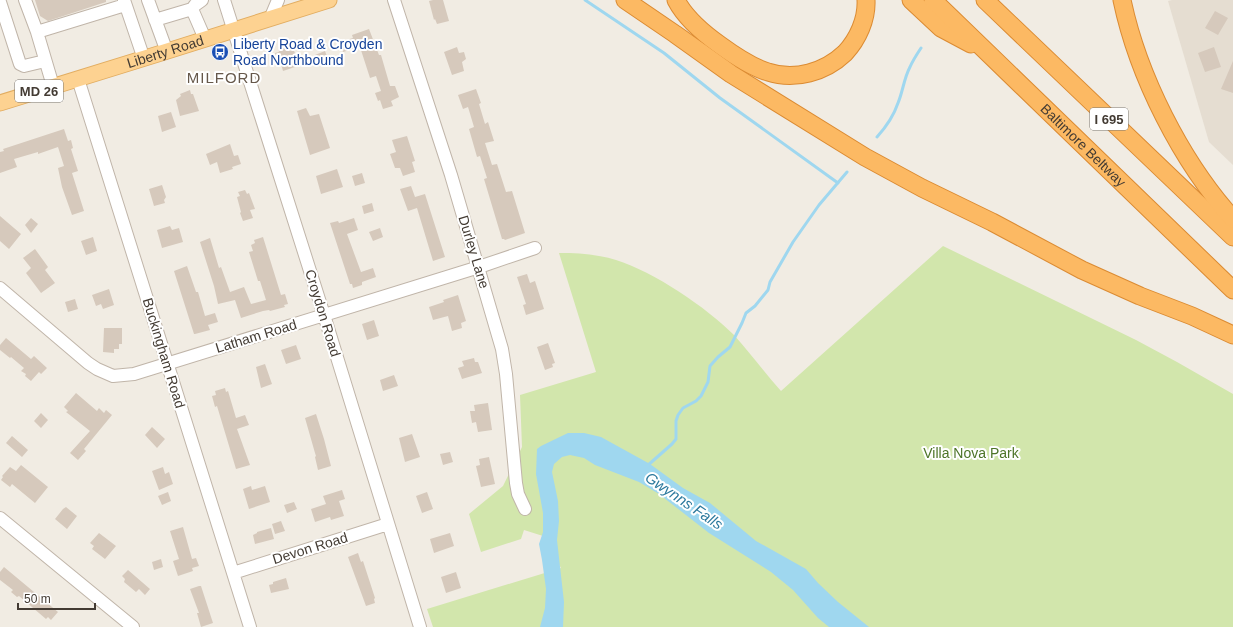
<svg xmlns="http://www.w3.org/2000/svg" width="1233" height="627" font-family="Arial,sans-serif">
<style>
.residential{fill:#e5ddd1}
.green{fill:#d2e6ac}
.water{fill:#9fd7ef}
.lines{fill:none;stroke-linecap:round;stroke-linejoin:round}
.stream{stroke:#9fd7ef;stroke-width:3}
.building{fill:#d6c9bc}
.minor-casing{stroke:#c0b5a9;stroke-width:14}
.major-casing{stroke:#e2ad61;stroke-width:17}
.highway-casing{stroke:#db8b33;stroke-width:19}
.minor{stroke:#fff;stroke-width:12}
.major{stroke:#fdd291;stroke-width:15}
.highway{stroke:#fcb963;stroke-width:17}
.labels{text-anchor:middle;stroke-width:4;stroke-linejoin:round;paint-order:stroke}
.shield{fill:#fff;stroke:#7b7670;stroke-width:1}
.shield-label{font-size:13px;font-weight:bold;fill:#433b33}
.transit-label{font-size:14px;fill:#164399;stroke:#fff;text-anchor:start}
.street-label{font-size:14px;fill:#433b33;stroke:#fff}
.park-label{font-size:14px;fill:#4d7428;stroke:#fff}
.neighbourhood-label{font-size:15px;letter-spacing:1px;fill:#66584b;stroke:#fff}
.water-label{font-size:15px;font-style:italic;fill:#2c799d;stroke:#fff}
</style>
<rect width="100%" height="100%" fill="#f1ece3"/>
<path class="residential" d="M1172,0h61v165l-24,-23 -41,-141z"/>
<path class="green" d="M943,246l193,94 41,22 56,32v233h-800l-6,-18 134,-41 -18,-32 -19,-6 -3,9 -40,13 -12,-38 34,-28 19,-39 -2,-52 76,-23 -37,-119c19,0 38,1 57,7 38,12 90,47 118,75 16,18 31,38 47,56z"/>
<path class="water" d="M568,433h16l17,4 49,27 33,24 27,15 46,38 50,28 12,14 20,19 31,25h-40l-11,-9 -25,-28 -22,-18 -62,-39 -50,-39 -20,-12 -44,-17 -11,-7 -14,-3 -8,2 -8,7 -2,8 6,29 1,20 -2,19 7,62 -1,25h-23l5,-19 1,-19 -4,-29 -3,-16 4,-12v-19l-7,-39 1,-25 4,-3z"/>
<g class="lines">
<path class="stream" d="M585,0l79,53 56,45 118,85
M877,137c9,-10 17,-22 21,-34 5,-12 6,-25 12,-36 3,-7 7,-13 11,-19
M647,466l25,-22 4,-5v-18l2,-6 5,-7 13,-7 5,-5 7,-14 2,-16 8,-9 12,-10 12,-24 4,-10 9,-7 13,-16 2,-8 23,-40 26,-37 28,-33"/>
</g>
<path class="building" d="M35,0h71v2l-58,19 -8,-5z
M433,0h10l6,21 -12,3 -2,-5 -1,1 -5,-19z
M1215,11l13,7 -10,17 -13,-7z
M369,29l10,26h2l9,31h5l4,11 -8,4 2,5 -10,3 -3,-9 -2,1 -3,-8 6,-2 -5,-15 -6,2 -10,-31 -17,5 -3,-10 13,-4 -1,-3z
M287,45l1,5 5,-2 3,8 4,-1 4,9 -21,7 -2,-7h-1l-1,-3h-1l-3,-8 4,-1 -1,-5z
M457,47l2,6 5,-1 2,7 -4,3 2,9 -12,4 -8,-23z
M1214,47l7,20 -16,5 -7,-19z
M325,51l4,11 -11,3 -3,-10z
M1233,61v32l-12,-4z
M476,89l5,14 -2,1 6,20 3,-2 6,19 -9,2 7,22 5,-1 9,28 6,-1 13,42 -20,7 -1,-1h-2l-18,-60 3,-1 -7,-22 -3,1 -8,-28 5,-2 -6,-20 -5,2 -5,-14z
M190,90l1,4h2l6,17 -19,5 -4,-16 5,-4 -1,-2z
M306,108l4,8 9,-2 11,34 -20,7 -13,-44z
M171,112l5,15 -14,5 -4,-16z
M64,129l4,12 3,-1 2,8 -2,1 7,22 -6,2 12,38 -12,4 -10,-28 -4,-19 6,-2 -6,-19 -20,7v-2l-24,7 3,8 -17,6v-21l4,-1 -1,-2z
M407,136l8,25 -3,1 3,10 -12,4 -3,-8h-5l-5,-14 6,-2 -4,-12z
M230,144l4,12 4,-1 3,9 -9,3 1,2 -13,4 -3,-11 -7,3 -4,-11z
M337,169l6,18 -22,7 -5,-18z
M362,173l3,10 -10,3 -3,-10z
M162,185l4,12 -2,3 1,3 -11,3 -5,-17z
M411,186l4,11 10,-3 20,63 -12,4 -16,-53 -9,3 -8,-22z
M245,190l2,4 2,-1 6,16 -5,1 3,8 -10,3 -3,-8 1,-1 -4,-15 3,-1 -2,-4z
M372,203l2,8 -10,3 -2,-8z
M0,216l21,18 -12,15 -9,-8z
M31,218l7,6 -7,9 -6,-8z
M354,218l4,12 -11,4 14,38 12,-4 3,9 -14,5v3l-9,3 -1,-4h-2l-20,-61 8,-2 1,2z
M170,226l2,4 7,-2 4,14 -21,6 -5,-18z
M380,228l3,9 -10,4 -4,-9z
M93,237l4,14 -11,4 -5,-14z
M263,237l18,58 4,-1 3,10 -4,1 1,2 -15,4 -1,-1 -6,1 -22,7 -6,-18 -17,4 -4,-18 -14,-44 10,-4 9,30 2,-1 9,25 14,-5 7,17 15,-4 -6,-19h-2l-9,-29 4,-1 -2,-6 4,-2 -1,-3z
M35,249l13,18 -3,3 10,13 -14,10 -15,-20 5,-5 -8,-10z
M187,266l8,23 1,3h2l7,24 10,-3 3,9 -10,3 2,5 -15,4h-1l-20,-63z
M527,274l3,9 5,-2 9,28 -18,6 -3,-10 3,-1 -9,-27z
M109,289l5,16 -11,4 -2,-5 -5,2 -4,-11z
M458,295l8,26 -5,2 1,5 -10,3 -4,-15 -15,4 -4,-13 15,-5 -1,-2z
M75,299l3,10 -10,3 -3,-10z
M374,320l5,16 -12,4 -5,-16z
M104,328h18v16h-3v5h-5v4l-11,-1z
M6,338l25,21 3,-3 13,12 -6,6 -2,-2 -8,9 -6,-5 1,-2 -5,-3 3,-3 -13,-11 -1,1 -10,-8v-5z
M548,343l7,20 -3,1 1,3 -8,3 -8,-23z
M296,345l5,14 -15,5 -5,-14z
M474,358l1,4h3l4,11 -20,6 -4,-11 6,-2 -2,-5z
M265,364l7,20 -11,4 -5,-21z
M394,375l4,11 -15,5 -3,-11z
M225,388l1,4 2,-1 8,27 9,-3 4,10 -12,4 13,36 -14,4 -19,-63 -2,1 -3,-11 4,-1 -1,-4z
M76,393l21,18 2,-3 5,5 2,-3 6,5 -28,34 2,2 -8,9 -8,-7 20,-22 -24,-19 2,-1 -4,-4z
M488,403l4,27 -14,2 -2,-10 -4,1 -2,-12h5l-1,-6z
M41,413l7,7 -7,8 -7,-7z
M316,414l8,25 7,27 -13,4 -3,-13 1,-1 -1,-3 -10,-35z
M152,427l13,12 -8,9 -12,-13z
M412,434l8,23 -15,5 -6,-24z
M12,436l16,14 -6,7 -16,-14z
M450,452l3,10 -10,3 -3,-11z
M489,457l6,27 -14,3 -5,-21 4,-1 -1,-6z
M21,465l27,22 -13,16 -23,-19 -2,3 -9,-7 2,-3 -1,-1 8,-9 6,4z
M163,467l2,7 4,-2 4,12 -14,6 -7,-19z
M251,486l1,4 13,-4 5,16 -21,7 -6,-20z
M342,490l3,9 -6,2 5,15 -13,4 -1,-3 -15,5 -4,-13 15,-5 -3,-8z
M168,492l3,9 -9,4 -4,-9z
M427,492l6,17 -11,4 -6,-17z
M294,502l3,7 -10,4 -3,-8z
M66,507l11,9 -10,13 -12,-10 8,-10z
M281,521l4,10 -10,3 -3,-10z
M183,527l9,32 4,-1 3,8 -7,2 1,3 -15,5 -5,-15 6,-2 -9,-28z
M271,528l3,11 -19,5 -2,-9 4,-2v-1z
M99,533l17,13 -11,13 -13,-10 2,-3 -4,-3z
M450,533l4,13 -20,7 -4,-14z
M358,553l3,9 2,-1 12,37 -1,1 1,4 -9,3 -18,-49z
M161,559l2,8 -9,3 -2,-8z
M4,567l54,45 -7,8 -3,-3 -2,2 -27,-23 -2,1 -6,-5 2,-2 -13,-10v-8z
M128,570l22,19 -5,6 -6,-6 -3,3 -12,-10 1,-3 -3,-3z
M456,572l5,16 -15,5 -5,-16z
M286,578l3,11 -18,4 -2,-8 4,-1v-2z
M199,586h2l12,37 -12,4 -4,-14h2l-9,-24z"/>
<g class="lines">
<g class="minor-casing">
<path id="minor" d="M25,0l12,32
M124,0l20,59
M148,0l19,52
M202,0l-7,5 -3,4 13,30
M224,0l100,315 96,312
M394,0l57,175 51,174 4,25 10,109 2,11 7,15
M0,2l20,62 4,2 21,-5
M270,19l8,-19
M155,20l37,-11
M78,79l172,548
M53,86l-16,-54 88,-27
M0,288l88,75 9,6 16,7 21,-2 345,-107 56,-19
M0,518l133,109
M233,573l155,-49"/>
</g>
<g class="major-casing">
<g id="major">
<path id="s1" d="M0,103l158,-49 171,-54"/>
</g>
</g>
<g class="highway-casing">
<g id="highway">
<path d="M625,0l50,34 56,40 134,83 57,31 70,34 90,48 58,26 52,20 41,19"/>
<path d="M676,0c10,19 27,33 44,45 15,11 31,22 48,27 27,9 57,0 77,-19 13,-14 22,-34 21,-53"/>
<path d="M911,0l30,28 30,16"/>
<path id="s2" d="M933,0l300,290"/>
<path d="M985,0l248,237"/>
<path d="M1122,0c16,76 59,161 111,219"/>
</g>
</g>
<use href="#minor" class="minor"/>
<use href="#major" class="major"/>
<use href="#highway" class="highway"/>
</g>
<defs>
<g id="bus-disc" transform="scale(0.9)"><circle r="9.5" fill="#1a4fb4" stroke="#fff"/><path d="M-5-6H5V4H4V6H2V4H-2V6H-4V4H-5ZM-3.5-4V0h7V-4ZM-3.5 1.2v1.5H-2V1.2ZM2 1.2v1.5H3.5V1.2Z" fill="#fff"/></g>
</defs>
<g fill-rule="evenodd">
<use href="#bus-disc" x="220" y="52"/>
</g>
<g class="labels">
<g class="shield">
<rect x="15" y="80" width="48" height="22" rx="3"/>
<rect x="1090" y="108" width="38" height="22" rx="3"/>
</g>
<g class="shield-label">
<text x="39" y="96">MD 26</text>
<text x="1109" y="124">I 695</text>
</g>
<g class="transit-label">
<text x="233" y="49">Liberty Road &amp; Croyden<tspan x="233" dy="16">Road Northbound</tspan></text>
</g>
<g class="street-label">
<text dy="5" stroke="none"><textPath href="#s1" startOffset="173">Liberty Road</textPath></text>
<text dy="5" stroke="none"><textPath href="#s2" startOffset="209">Baltimore Beltway</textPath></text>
<text transform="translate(474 252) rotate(73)" y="5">Durley Lane</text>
<text transform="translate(323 313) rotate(73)" y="5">Croydon Road</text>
<text transform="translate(256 336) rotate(-17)" y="5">Latham Road</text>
<text transform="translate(164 353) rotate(73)" y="5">Buckingham Road</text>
<text transform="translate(310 548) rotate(-17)" y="5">Devon Road</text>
</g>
<g class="park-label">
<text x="971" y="458">Villa Nova Park</text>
</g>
<g class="neighbourhood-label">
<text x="224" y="83">MILFORD</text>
</g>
<g class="water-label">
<text transform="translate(684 501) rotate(34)" y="5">Gwynns Falls</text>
</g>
</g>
<path d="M18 603v6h77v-6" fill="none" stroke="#433b33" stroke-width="2"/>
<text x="24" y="603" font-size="12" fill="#433b33" stroke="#ffffff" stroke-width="3" paint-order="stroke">50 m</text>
</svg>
